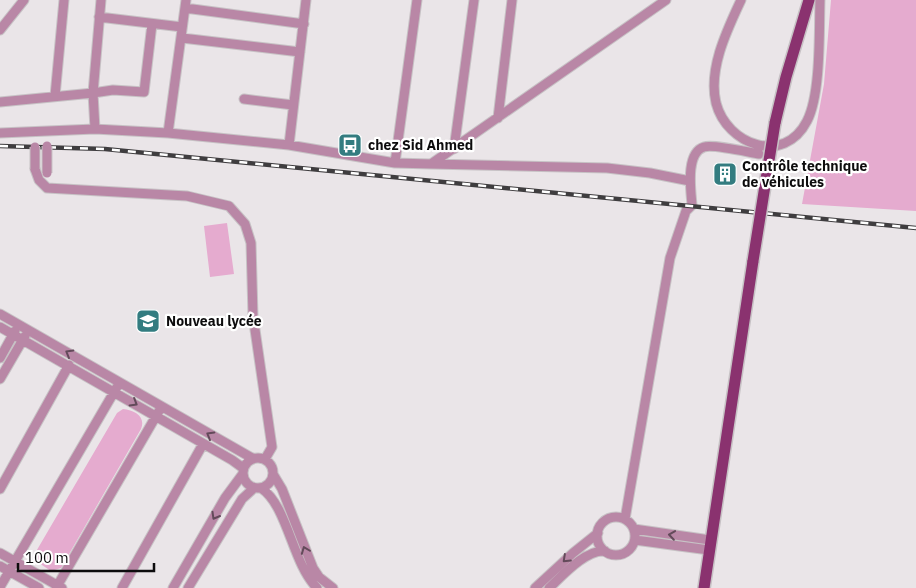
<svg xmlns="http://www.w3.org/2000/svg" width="916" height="588" font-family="'IBM Plex Sans',sans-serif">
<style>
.green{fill:#e5abcf}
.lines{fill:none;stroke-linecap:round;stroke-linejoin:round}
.minor-casing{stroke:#c7c2c5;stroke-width:11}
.major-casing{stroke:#c7c2c5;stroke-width:14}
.minor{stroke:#b987a6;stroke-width:9}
.major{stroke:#8a326f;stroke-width:11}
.rail-casing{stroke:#3f3d3f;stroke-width:4.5}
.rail{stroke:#fff;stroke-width:2.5;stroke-dasharray:8;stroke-linecap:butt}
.minor-bridge-casing{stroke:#c7c2c5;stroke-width:11;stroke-linecap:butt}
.major-bridge-casing{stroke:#c7c2c5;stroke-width:14;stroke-linecap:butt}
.minor-bridge{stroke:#b987a6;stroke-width:9}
.major-bridge{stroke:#8a326f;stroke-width:11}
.oneway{stroke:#634a5a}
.labels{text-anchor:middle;stroke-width:4.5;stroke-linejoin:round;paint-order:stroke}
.poi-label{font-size:14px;font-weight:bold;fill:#0d0c0d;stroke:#fff;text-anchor:start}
</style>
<rect width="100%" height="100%" fill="#eae5e8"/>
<path class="green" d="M831,0h85v211l-114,-7 22,-120z
M227,223l7,51 -24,3 -6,-51z
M123,409c12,1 23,8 18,20l-80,139 -10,3 -15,-10 -2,-6 83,-142z"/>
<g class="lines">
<g class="minor-casing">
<path id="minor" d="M101,0l-8,93 2,36 73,4
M186,0l-18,133 121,12 106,18 36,1 235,-164
M741,0c-14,30 -33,69 -25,103 11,42 68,63 91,18 14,-27 12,-89 13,-121
M185,8l119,16
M99,17l83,10
M0,30l24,-30
M182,38l118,14
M55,96l9,-96
M244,99l49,6
M0,102l93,-9 20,-3 31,2 8,-68
M498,118l14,-118
M0,133l95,-4
M289,145l17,-145
M454,149l20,-149
M395,163l22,-163
M431,164l176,4 43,5 40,8
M35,169l4,11 8,8 140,8 42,10 16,18 6,19 2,73 19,131 -7,12
M0,314l252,144
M0,327l232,133 11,8
M0,358l15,-27
M0,379l25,-43
M243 473a15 15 0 1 1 30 0a15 15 0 1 1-30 0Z
M273,474l9,15 31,79 6,9 14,11
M261,488c27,18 31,75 56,100
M0,489l69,-124
M597 536a19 19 0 1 1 38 0a19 19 0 1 1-38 0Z
M625,519l45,-261 16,-47 6,-6c-1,-14 -7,-52 12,-58 9,-3 43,5 55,7
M634,529l76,11
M635,540l74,10
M0,553l62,35
M0,566l39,22
M0,587l117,-200
M56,588l103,-177
M122,588l81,-144
M173,588l52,-90 17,-23
M188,588l54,-89 12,-11
M535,588l38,-35 25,-20
M549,588c13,-12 37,-39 56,-37"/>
</g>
<g class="major-casing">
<path id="major" d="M775,123l11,-46 23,-77
M704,588l49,-327"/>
</g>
<use href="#minor" class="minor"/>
<use href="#major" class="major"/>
<g class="rail-casing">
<path id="rail" d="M0,146l105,3 811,79"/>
</g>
<use href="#rail" class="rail"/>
<g class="minor-bridge-casing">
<path id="minor-bridge" d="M35,169v-22
M47,173v-27"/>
</g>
<g class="major-bridge-casing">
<path id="major-bridge" d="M753,261l22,-138"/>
</g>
<use href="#minor-bridge" class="minor-bridge"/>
<use href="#major-bridge" class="major-bridge"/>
</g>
<defs><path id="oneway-chevron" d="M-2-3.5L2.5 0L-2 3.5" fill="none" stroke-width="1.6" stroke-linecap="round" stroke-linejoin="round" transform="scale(1.25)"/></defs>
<g class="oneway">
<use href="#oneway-chevron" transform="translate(69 353) rotate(-150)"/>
<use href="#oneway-chevron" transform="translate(134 403) rotate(31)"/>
<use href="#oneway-chevron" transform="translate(210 435) rotate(-150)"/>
<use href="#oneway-chevron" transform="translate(215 516) rotate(120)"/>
<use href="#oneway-chevron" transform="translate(672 535) rotate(-172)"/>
<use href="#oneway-chevron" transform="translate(305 550) rotate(-111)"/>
<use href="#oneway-chevron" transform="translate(566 559) rotate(137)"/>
</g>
<defs>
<g id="bus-square" transform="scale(1.25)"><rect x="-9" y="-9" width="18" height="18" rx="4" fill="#337c80" stroke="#fff"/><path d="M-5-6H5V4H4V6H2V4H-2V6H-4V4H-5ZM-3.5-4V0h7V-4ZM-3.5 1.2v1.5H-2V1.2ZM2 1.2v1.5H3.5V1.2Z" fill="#fff"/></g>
<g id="building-square" transform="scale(1.25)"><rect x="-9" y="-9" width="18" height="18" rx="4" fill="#337c80" stroke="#fff"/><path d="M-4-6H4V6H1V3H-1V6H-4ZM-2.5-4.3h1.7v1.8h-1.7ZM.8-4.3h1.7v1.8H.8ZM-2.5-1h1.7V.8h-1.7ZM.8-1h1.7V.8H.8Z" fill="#fff"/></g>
<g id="school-square" transform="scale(1.25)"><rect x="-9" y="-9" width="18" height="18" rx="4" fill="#337c80" stroke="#fff"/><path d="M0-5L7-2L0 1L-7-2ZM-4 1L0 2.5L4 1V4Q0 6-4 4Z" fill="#fff"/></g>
</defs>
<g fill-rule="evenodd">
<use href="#bus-square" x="350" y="145"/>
<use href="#building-square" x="725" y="174"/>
<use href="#school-square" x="148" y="321"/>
</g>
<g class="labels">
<g class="poi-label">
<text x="368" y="150">chez Sid Ahmed</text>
<text x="742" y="171">Contrôle technique<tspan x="742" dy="16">de véhicules</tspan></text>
<text x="166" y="326">Nouveau lycée</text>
</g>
</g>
<path d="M18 563v8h136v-8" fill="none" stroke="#0d0c0d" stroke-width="2.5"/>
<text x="25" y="563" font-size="15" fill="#0d0c0d" stroke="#ffffff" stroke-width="4" paint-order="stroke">100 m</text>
</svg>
